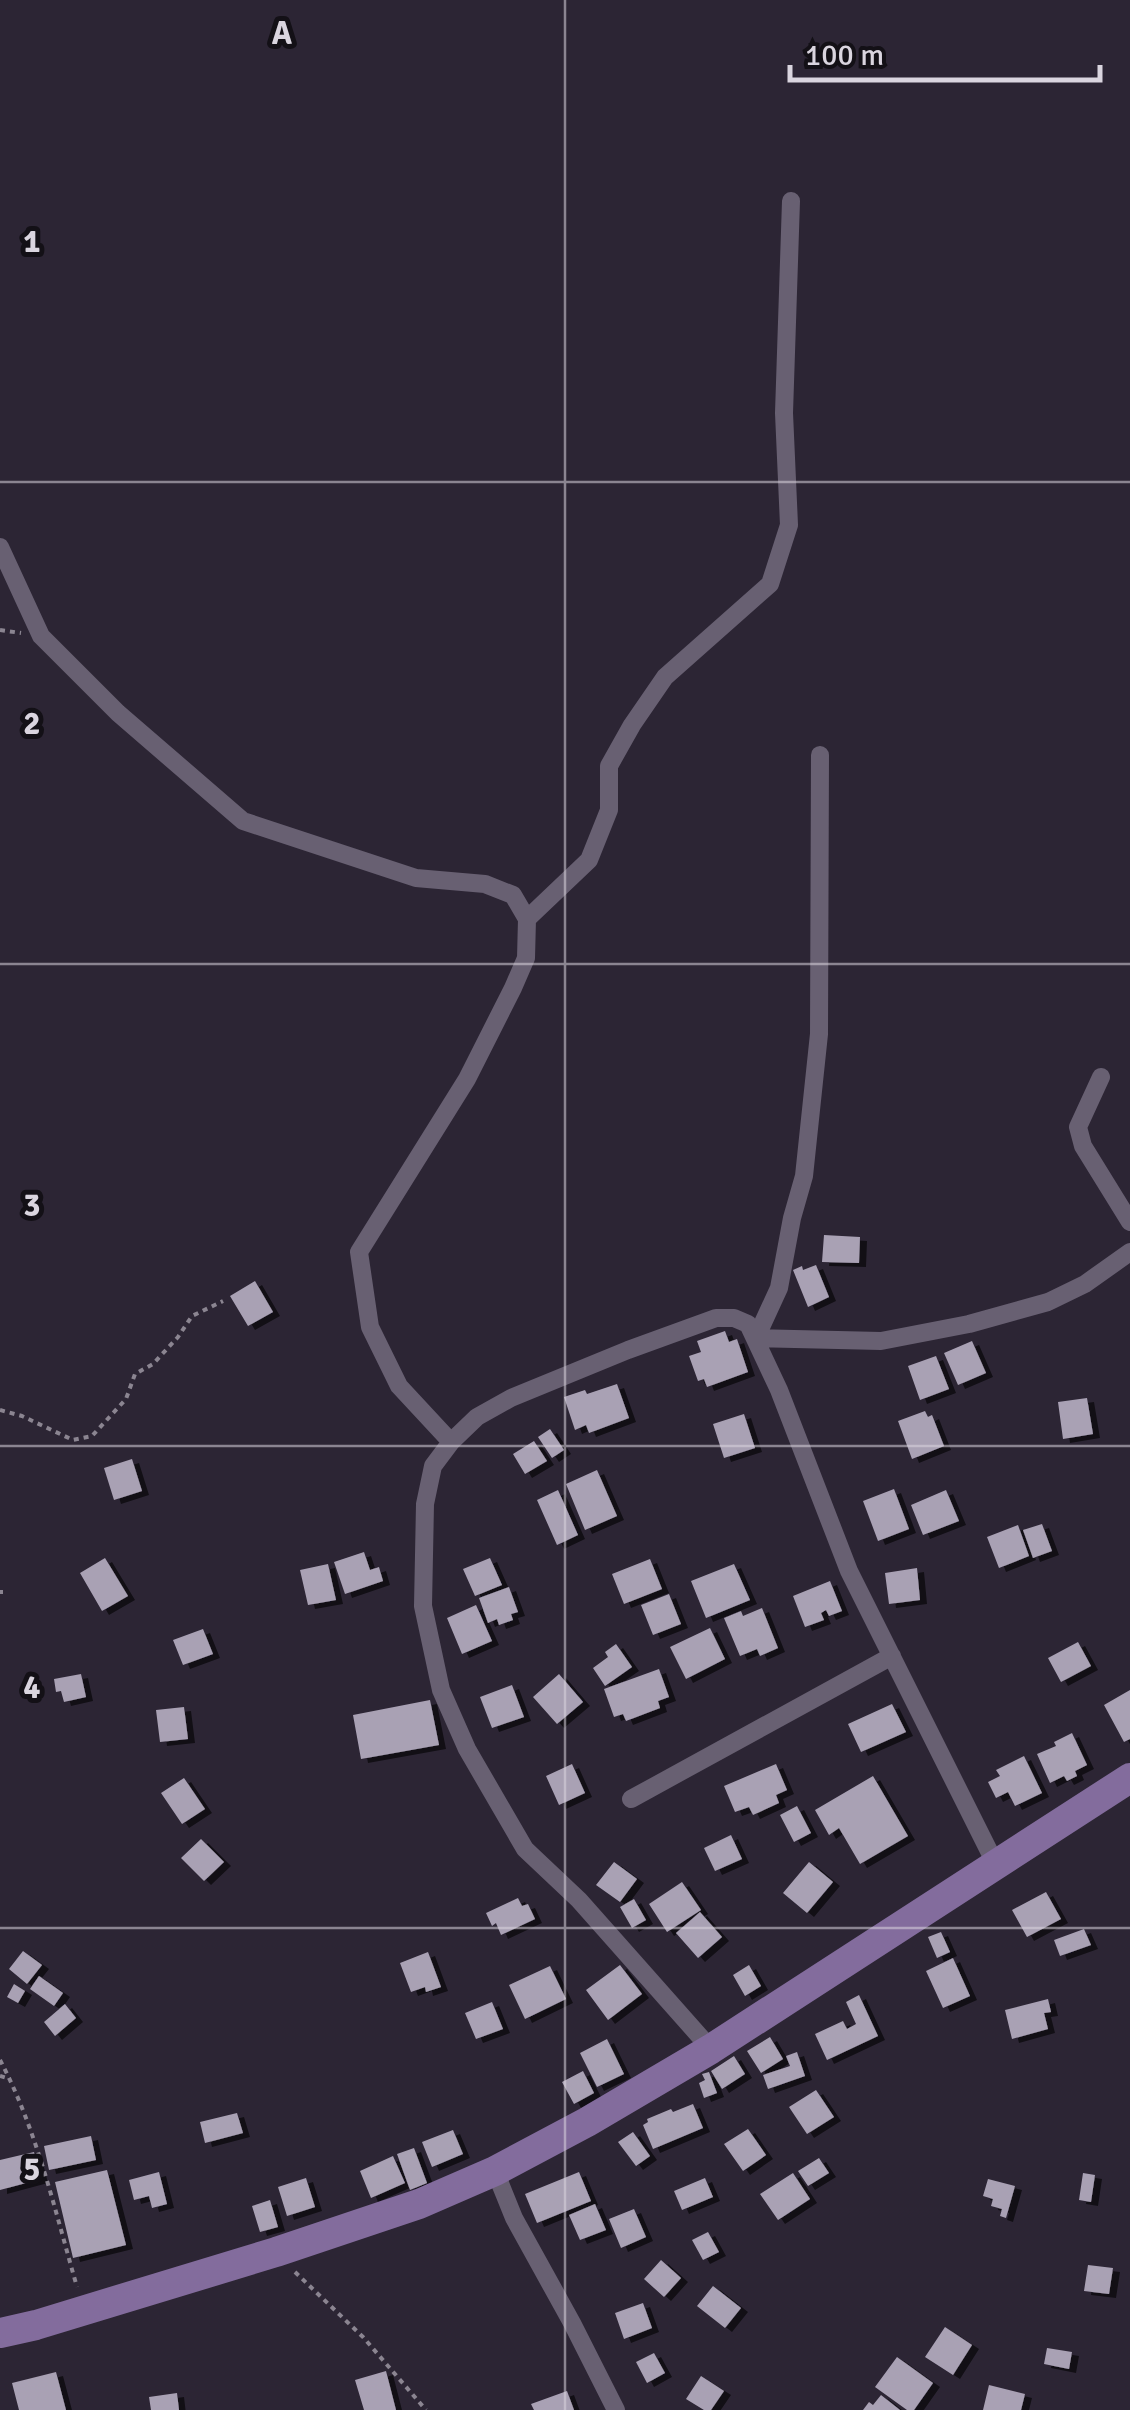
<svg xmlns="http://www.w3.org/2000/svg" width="1130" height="2410" font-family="Signika,sans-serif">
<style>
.building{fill:#a9a1b4;filter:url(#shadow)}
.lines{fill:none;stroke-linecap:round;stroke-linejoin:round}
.path{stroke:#8b8591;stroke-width:4;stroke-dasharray:5 5;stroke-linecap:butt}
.minor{stroke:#686072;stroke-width:18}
.primary{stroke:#836c9d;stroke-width:30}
.grid{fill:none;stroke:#dad5df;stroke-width:2.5;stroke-opacity:0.55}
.grid-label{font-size:32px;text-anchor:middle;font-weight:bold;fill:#dad5df;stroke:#131016;stroke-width:10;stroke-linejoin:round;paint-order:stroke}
</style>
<defs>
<filter id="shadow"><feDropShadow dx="7" dy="4" stdDeviation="0" flood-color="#0009"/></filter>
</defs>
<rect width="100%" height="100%" fill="#2c2534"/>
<path class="building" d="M824,1235l36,2 -1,26 -37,-1z
M816,1265l13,32 -21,10 -15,-37 9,-4 1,4z
M255,1281l18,31 -25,14 -18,-30z
M725,1331l4,11 8,-3 11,33 -41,15 -3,-8 -6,2 -9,-25 12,-4 -4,-11z
M972,1341l14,32 -28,12 -14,-32z
M936,1356l13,33 -29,11 -12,-34z
M617,1384l12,34 -40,15 -3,-8 -11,5 -11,-33 21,-7 2,4z
M1087,1398l6,36 -30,5 -5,-37z
M925,1411l3,6 4,-2 12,31 -32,13 -14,-38z
M744,1414l11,34 -31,10 -11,-34z
M550,1429l14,21 -12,8 -14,-21z
M534,1441l13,20 -22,13 -12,-20z
M132,1459l10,32 -28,9 -10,-32z
M597,1470l20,46 -32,14 -19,-46z
M894,1489l15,40 -31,12 -15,-40z
M558,1490l20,45 -21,10 -20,-45z
M946,1490l13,31 -36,14 -12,-30z
M1042,1524l10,27 -19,7 -10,-28z
M1018,1525l11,31 -30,12 -12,-31z
M364,1552l6,18 9,-3 4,14 -38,13 -11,-32z
M105,1558l23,38 -26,15 -22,-38z
M490,1558l12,27 -27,11 -12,-27z
M650,1559l12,30 -38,15 -12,-30z
M328,1564l8,36 -28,5 -8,-35z
M734,1564l16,36 -44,18 -15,-37z
M917,1568l3,32 -31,4 -4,-31z
M830,1581l12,30 -13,5 -3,-6 -5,3 3,7 -19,7 -12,-31z
M509,1587l9,25 -7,2 2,6 -14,5 -2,-6 -9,4 -9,-25z
M669,1594l12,30 -28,11 -12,-30z
M476,1605l16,36 -30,13 -15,-36z
M762,1608l16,40 -18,8 -3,-7 -17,7 -16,-38 17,-7 2,5z
M710,1628l15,31 -39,20 -16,-32z
M203,1629l10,25 -30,11 -10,-25z
M1078,1642l13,24 -30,16 -13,-24z
M616,1644l16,23 -27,19 -12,-18 15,-11 -3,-5z
M659,1669l10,28 -11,4 2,7 -34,13 -3,-7 -9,3 -10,-28z
M81,1674l5,23 -22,5 -3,-11 -5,1 -2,-13z
M559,1674l24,28 -26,22 -24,-27z
M512,1685l12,32 -32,11 -12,-31z
M1130,1690v49l-6,3 -20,-37z
M430,1700l9,45 -78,14 -8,-44z
M892,1704l14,28 -45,20 -13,-28z
M184,1707l4,32 -28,3 -4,-32z
M1072,1733l15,32 -12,6 2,5 -10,5 -3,-5 -14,7 -13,-29 19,-8 -2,-4z
M1024,1756l18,37 -27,13 -7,-14 -12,6 -8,-16 12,-6 -4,-6z
M572,1764l13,29 -26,12 -13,-29z
M776,1764l11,26 -11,5 3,8 -26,12 -4,-8 -14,5 -11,-26z
M873,1776l35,60 -48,28 -21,-36 -10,7 -14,-25z
M184,1778l21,31 -23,15 -21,-31z
M797,1806l14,27 -17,9 -14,-27z
M731,1835l11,24 -27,12 -11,-23z
M201,1839l23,23 -20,19 -23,-23z
M614,1862l23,17 -17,23 -24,-17z
M809,1862l24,20 -26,31 -24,-20z
M682,1882l19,28 -34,22 -18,-28z
M1046,1892l15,27 -34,18 -15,-27z
M518,1898l4,8 6,-2 7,15 -34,16 -5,-12 -4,3 -6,-13z
M634,1899l12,21 -14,8 -12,-21z
M700,1912l22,25 -24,21 -22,-25z
M1084,1929l7,16 -31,11 -6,-16z
M941,1932l9,20 -13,6 -9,-21z
M23,1951l19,14 -15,19 -18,-15z
M428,1952l13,35 -15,5 -1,-5 -14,5 -11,-29z
M953,1958l17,38 -27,12 -17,-37z
M620,1965l22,29 -34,26 -22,-30z
M749,1965l12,21 -16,10 -12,-21z
M550,1966l16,33 -41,20 -16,-34z
M39,1976l24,17 -9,13 -24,-17z
M14,1984l11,7 -7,12 -11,-6z
M859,1995l19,41 -51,24 -12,-26 28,-13 4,8 9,-5 -10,-22z
M1048,1999l3,13 -7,1 4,16 -36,10 -7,-29z
M492,2002l11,27 -27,10 -11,-26z
M65,2004l11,14 -21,18 -11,-14z
M770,2037l13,22 -22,14 -14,-22z
M607,2039l17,35 -27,13 -17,-34z
M797,2052l8,24 -37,13 -5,-14 27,-9 -4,-10z
M734,2056l11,18 -23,15 -11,-18z
M583,2071l11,22 -20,11 -12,-22z
M709,2072l8,21 -13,5 -5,-15 6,-3 -3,-6z
M816,2090l18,27 -27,17 -18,-27z
M693,2104l10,24 -50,21 -10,-24 5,-3 -1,-3 24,-10 2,3z
M237,2113l6,20 -38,10 -5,-21z
M748,2129l18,26 -23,16 -19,-27z
M453,2130l10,24 -31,13 -10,-25z
M633,2132l17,24 -14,10 -18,-24z
M91,2136l5,24 -47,10 -5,-24z
M414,2148l13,35 -17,7 -13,-36z
M34,2152l7,27 -41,11v-30z
M393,2156l12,27 -34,15 -11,-27z
M819,2158l10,15 -21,13 -10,-15z
M107,2170l19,75 -53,13 -18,-76z
M159,2172l8,32 -15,4 -3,-12 -15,4 -5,-20z
M579,2172l12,29 -54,22 -12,-29z
M793,2173l17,26 -32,21 -18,-26z
M1083,2173l12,2 -4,27 -12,-2z
M306,2178l9,29 -28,9 -9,-29z
M705,2178l8,19 -31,13 -8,-19z
M988,2179l27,7 -9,32 -6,-2 2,-7 -11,-3 2,-7 -10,-3z
M270,2200l8,27 -18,5 -8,-26z
M595,2204l11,26 -26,10 -11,-25z
M634,2209l12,28 -25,11 -12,-29z
M708,2232l11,20 -16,8 -11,-20z
M661,2260l20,18 -17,19 -20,-18z
M1088,2265l25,3 -4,26 -25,-3z
M713,2286l28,22 -16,20 -28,-22z
M643,2303l9,25 -28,11 -9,-26z
M945,2327l27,18 -19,30 -28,-18z
M1047,2348l25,4 -3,17 -25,-5z
M654,2353l11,20 -18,10 -11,-21z
M897,2357l36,26 -19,27h-7l-32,-23z
M386,2371l10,39h-32l-9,-30z
M56,2372l10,38h-47l-7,-27z
M701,2376l23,15 -13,19h-7l-18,-11z
M989,2385l36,9 -4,16h-38z
M567,2391l7,19h-40l-3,-6z
M177,2393l2,17h-28l-2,-13z
M881,2395l19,15h-37l6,-8 4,3z"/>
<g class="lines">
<path class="path" d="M0,630l21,3
M0,1410l22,6 51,24 19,-4 34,-37 9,-25 18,-10 25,-27 14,-21 31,-15
M0,1592h3
M0,2060c37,70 55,151 77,227
M0,2076l10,3
M295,2272l68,65 63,73"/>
<path class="minor" d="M0,547l41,89 77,77 125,108 173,57 69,6 28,11 14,24 -1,39 -13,30 -46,91 -108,173 11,75 29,59 52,56
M820,755l-1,279 -15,142 -12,42 -13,70 -23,50 125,3 88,-17 79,-22 37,-18 45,-32
M527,919l62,-59 20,-50v-44l23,-41 33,-48 105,-93 19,-59 -5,-112 7,-212
M1101,1077l-23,50 5,19 47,76
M631,1799l261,-143
M711,2049l-132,-149 -54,-51 -58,-100 -26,-59 -18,-84 2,-102 8,-38 18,-24 26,-25 34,-19 117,-48 88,-32h18l14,6 31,66 70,181 147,294
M495,2171l19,47 58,105 44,87"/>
<path class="primary" d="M0,2333l36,-8 240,-73 143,-48 76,-33 92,-49 124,-73 419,-271"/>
</g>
<path class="grid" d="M565,0v2410M0,482h1130M0,964h1130M0,1446h1130M0,1928h1130"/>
<g class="grid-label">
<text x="282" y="44">A</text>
<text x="32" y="252">1</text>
<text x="32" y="734">2</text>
<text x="32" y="1216">3</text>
<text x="32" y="1698">4</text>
<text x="32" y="2180">5</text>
</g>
<path d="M790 65v15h310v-15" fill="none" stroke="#dad5df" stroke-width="5"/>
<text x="805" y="65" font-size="30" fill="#dad5df" stroke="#131016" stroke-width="8" paint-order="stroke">100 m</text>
</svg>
